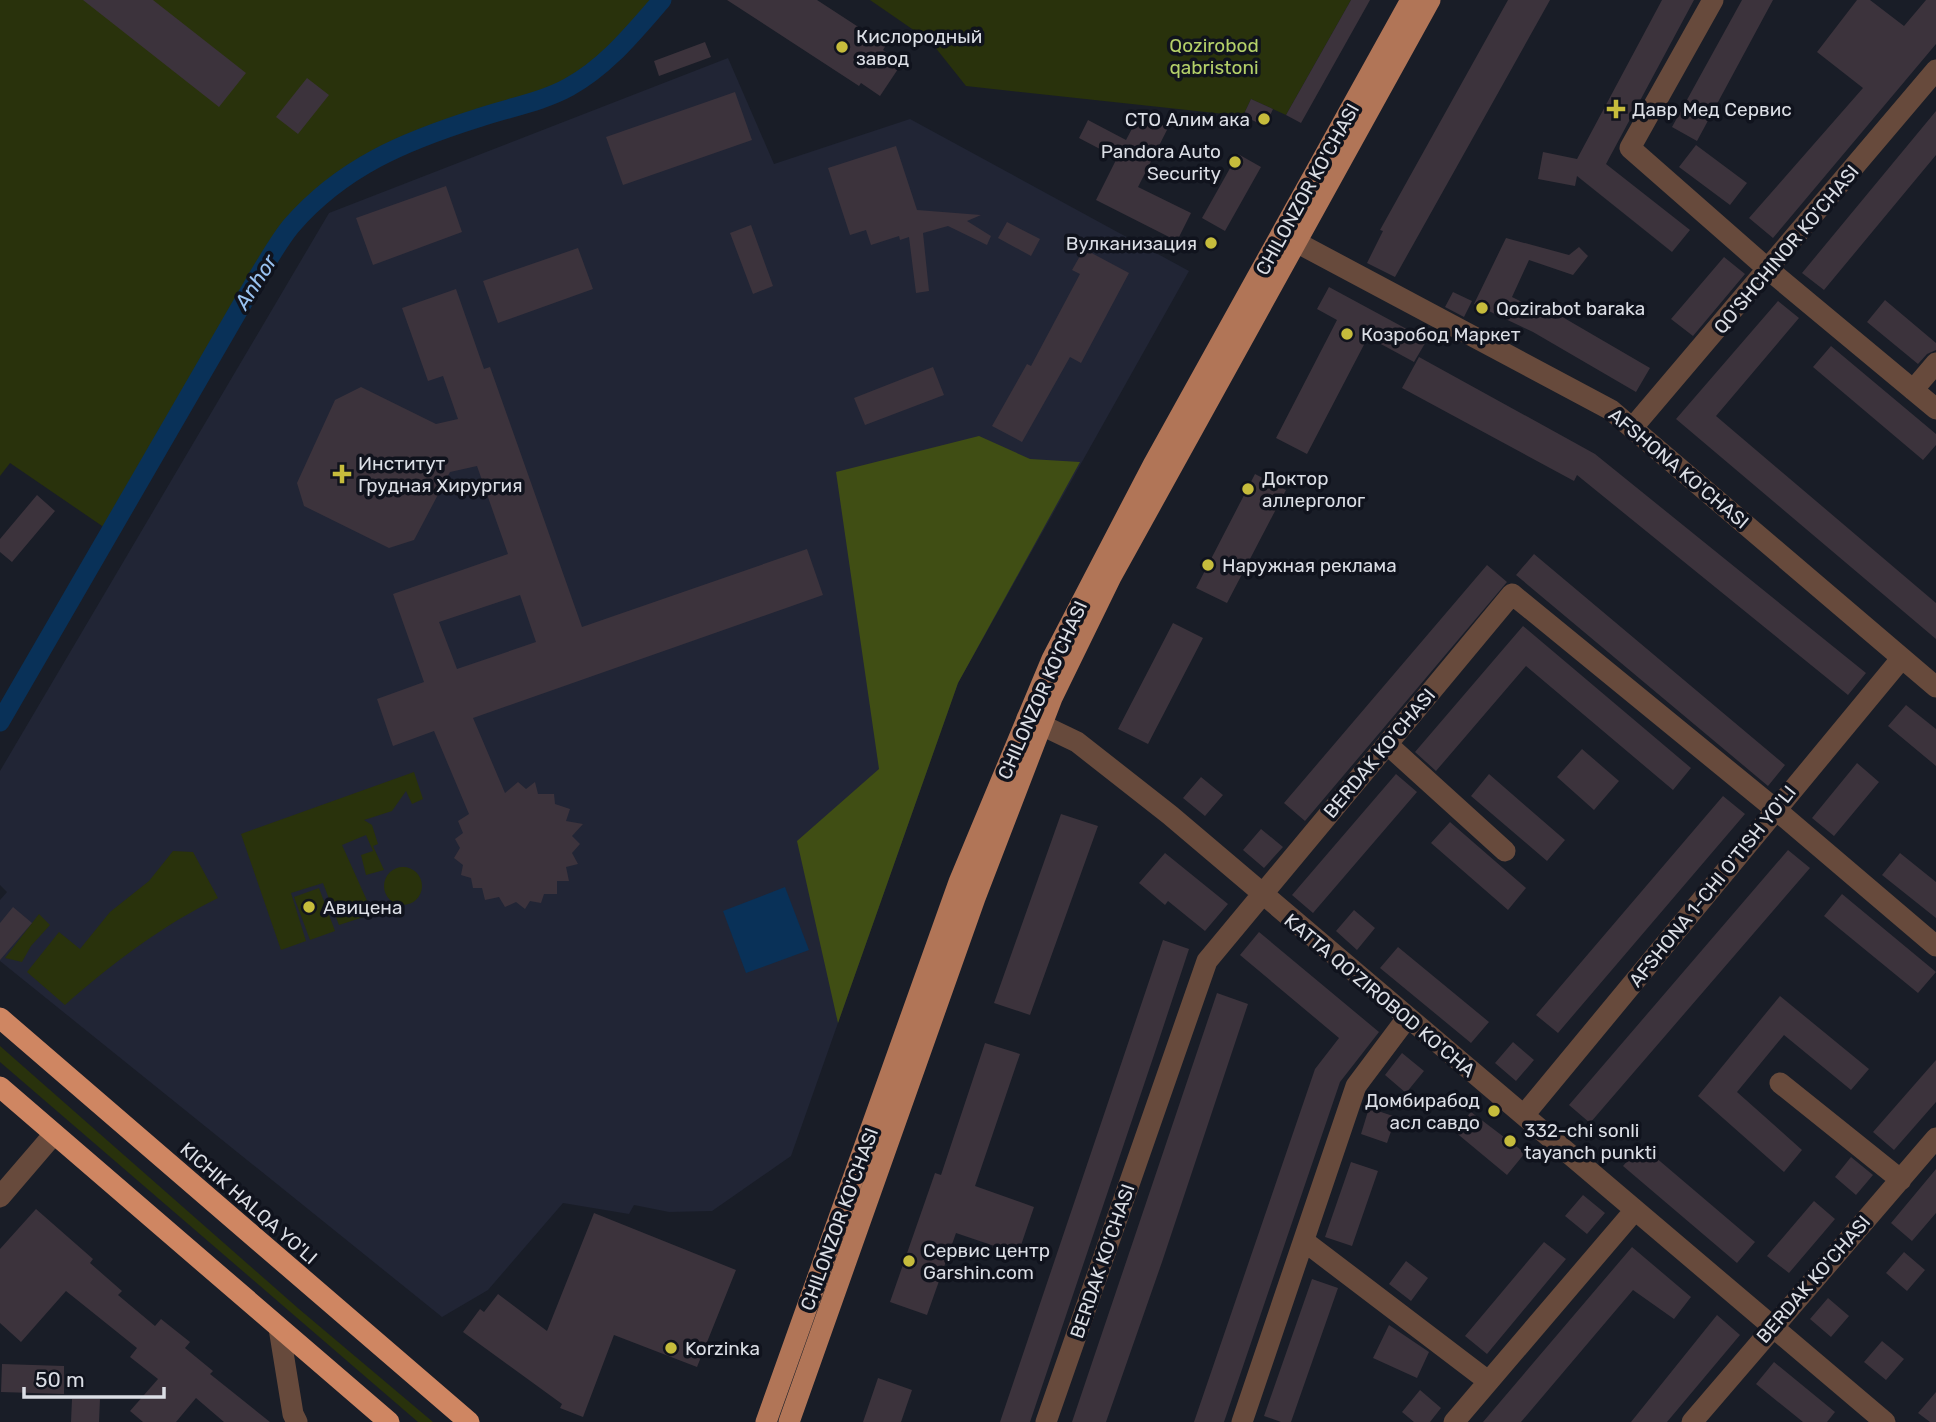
<svg xmlns="http://www.w3.org/2000/svg" width="1936" height="1422" font-family="Rubik,sans-serif">
<style>
.built{fill:#212535}
.green{fill:#29320c}
.forest{fill:#404e14}
.water{fill:#093158}
.lines{fill:none;stroke-linecap:round;stroke-linejoin:round}
.canal{stroke:#093158;stroke-width:19}
.building{fill:#3c333c;fill-rule:evenodd}
.minor{stroke:#674a3c;stroke-width:21}
.major{stroke:#b17557;stroke-width:21}
.highway{stroke:#cf8662;stroke-width:21}
.poi-dot{fill:#c6bc3c;stroke:#10131d;stroke-width:2.5}
.labels{text-anchor:middle;stroke-width:7;stroke-linejoin:round;paint-order:stroke}
.poi-label{font-size:19px;fill:#dbdee5;stroke:#10131d;text-anchor:start}
.park-label{font-size:19px;fill:#b4d069;stroke:#10131d}
.street-label{font-size:19px;fill:#dbdee5;stroke:#10131d}
.water-label{font-size:21px;font-style:italic;fill:#99c2f1;stroke:#10131d}
</style>
<rect width="100%" height="100%" fill="#191d27"/>
<path class="built" d="M728,58l46,106 136,-45 279,152 -231,412 -167,473 -79,55 -43,1 -35,-7 -5,9 -66,-11 -75,87 -46,27 -442,-356v-61l7,-8 -7,-7v-114l329,-558z"/>
<path class="green" d="M0,0h662c-29,32 -56,71 -97,89 -70,32 -151,38 -216,84 -64,46 -99,118 -138,184 -34,58 -69,116 -103,173l-98,-67 -10,13z
M870,0h481l-65,115 -35,-16 -8,17 -277,-30 -35,-44z
M414,772l9,27 -11,5 -6,-13 -14,20 -28,9 8,5 6,19 -5,2 11,24 -18,5 -5,-20 12,-4 -7,-16 -24,10 31,69 -34,11 -16,-42 -32,10 15,48 -25,9 -40,-116z
M173,851l20,1 25,46c-55,27 -107,66 -153,107l-38,-33 32,-40 21,17 30,-37 39,-31z
M384 886a19 19 0 1 1 38 0a19 19 0 1 1-38 0Z
M319,888l16,43 -25,9 -16,-43z
M39,914l11,11 -19,21 -9,16 -17,-4z
M0,1046l299,263 134,113h-15l-418,-360z"/>
<path class="forest" d="M979,436l51,23 50,3 -122,221 -120,340 -41,-182 82,-72 -43,-297z"/>
<path class="water" d="M785,887l24,63 -63,23 -23,-62z"/>
<g class="lines">
<path class="canal" d="M0,722l256,-442c11,-18 22,-38 35,-54 51,-59 114,-85 187,-108 29,-10 64,-16 91,-31 38,-21 64,-54 93,-87"/>
</g>
<path class="building" d="M83,0h70l93,73 -27,34z
M727,0h90l69,45 -3,5 19,13 -22,33 -19,-13 -2,3z
M1351,0h19l-69,123 -15,-8z
M1508,0h42l-155,277 -28,-14 16,-32 -3,-1z
M1662,0h32l-88,164 84,66 -18,22 -95,-76 -2,10 -37,-7 5,-27 34,7z
M1742,0h31l-76,141 -25,-14z
M1857,0h13l34,26 22,-26h10v44l-163,194 -24,-20 114,-130 -46,-36z
M705,42l6,15 -52,19 -5,-15z
M307,78l22,17 -31,39 -22,-17z
M735,92l17,48 -129,45 -17,-48z
M1251,99l22,10 -8,17 -22,-10z
M1936,111v44l-112,135 -22,-17z
M1088,120l38,20 10,-19 33,5 -31,61 53,26 -14,28 -81,-41 21,-42 -38,-20z
M1696,145l51,38 -17,22 -51,-38z
M896,146l21,64 64,5 -14,6 24,15 -4,9 -39,-19 -25,7 6,58 -13,2 -7,-56 -9,3 -1,-4 -28,9 -5,-15 -16,5 -22,-67z
M1238,154l23,13 -36,64 -23,-13z
M446,186l16,46 -89,33 -17,-47z
M1007,222l33,17 -9,17 -33,-18z
M751,225l22,61 -20,8 -23,-61z
M1506,238l63,17 10,-8 9,9 -15,19 -44,-15 -17,37 44,22 3,-4 91,53 -14,24 -103,-60 -59,-28z
M578,248l15,41 -95,34 -15,-42z
M1084,249l45,24 -48,90 -11,-6 -48,85 -30,-16 35,-62 4,2 49,-92 -8,-4z
M1724,257l21,17 -52,62 -22,-17z
M1329,287l98,53 -13,22 -46,-25 -61,117 -31,-16 61,-118 -20,-11z
M456,289l28,80 6,-2 92,260 225,-78 16,46 -350,123 32,75 13,-11 8,7 9,-7 3,12h16l1,10 15,5 -4,12 17,3 -11,12 8,8 -8,9 6,11 -12,3 3,14h-12v13h-13l-3,9 -11,-2 -5,8 -9,-7 -11,5 -6,-10 -14,3 -3,-12h-9l-2,-10 -10,-3 2,-10 -9,-7 6,-10 -5,-9 8,-6 -5,-12 11,-7 -35,-83 -41,15 -16,-47 47,-17 -31,-88 115,-40 -31,-88 -27,6 -36,68 -25,8 -85,-42 -7,-23 38,-83 26,-13 75,37 22,-5 -15,-43 -15,5 -26,-73zM520,595l16,47 -79,27 -18,-47z
M1453,292l19,9 -8,16 -19,-10z
M1885,300l51,43v7l-9,4 -9,10 -51,-42z
M1778,301l21,17 -83,98 220,187v36l-260,-220z
M1831,346l105,88v11l-13,15 -110,-93z
M1419,357l176,97 271,219 -18,22 -271,-220 -3,6 -172,-93z
M933,367l11,28 -79,30 -11,-27z
M1255,474l31,16 -59,113 -31,-15z
M37,495l18,16 -43,51 -12,-10v-13z
M1534,554l251,211 -17,21 -252,-211z
M1487,565l20,17 -202,239 -21,-18z
M1173,623l30,15 -55,106 -30,-15z
M1523,626l168,142 -18,22 -147,-124 -90,105 -21,-19z
M1906,705l30,24v37l-48,-40z
M1582,749l37,32 -25,29 -37,-33z
M1857,763l22,19 -45,54 -22,-18z
M1396,774l21,18 -104,121 -21,-18z
M1489,774l76,66 -18,21 -76,-65z
M1201,777l22,18 -18,21 -22,-18z
M1723,796l22,18 -187,219 -22,-18z
M1061,814l37,12 -68,189 -36,-12z
M1450,822l76,66 -18,22 -77,-67z
M1261,829l22,18 -19,21 -21,-18z
M1788,850l22,18 -220,255 -21,-18z
M1165,853l63,51 -23,27 -37,-30 -3,4 -26,-22z
M1900,853l36,29v36l-54,-43z
M1842,894l94,78 -18,21 -94,-77z
M13,907l19,16 -32,37v-37z
M1354,910l21,18 -18,22 -21,-19z
M1259,932l120,100 -39,50 -116,340h-30l121,-353 24,-31 -99,-83z
M1163,940l26,9 -34,103 -125,370h-30z
M1398,947l91,75 -18,21 -91,-75z
M1217,993l31,11 -86,258 -56,160h-34z
M1780,996l89,73 -18,21 -67,-55 -47,57 65,58 -18,22 -86,-76z
M1513,1042l21,18 -18,21 -21,-18z
M985,1043l35,11 -45,132 59,21 -16,47 -62,-21 -29,82 -37,-13 45,-129 6,2z
M1402,1053l22,18 -18,22 -21,-18z
M1936,1060v42l-42,48 -21,-18z
M1369,1108l27,9 -9,26 -26,-9z
M1471,1112l54,41 -18,22 -53,-44z
M1641,1145l114,97 -18,21 -114,-97z
M1851,1157l22,18 -17,20 -21,-18z
M1351,1162l27,9 -26,75 -27,-9z
M1936,1169v44l-24,28 -21,-18z
M1583,1195l22,18 -18,21 -22,-18z
M1814,1201l21,18 -46,54 -22,-17z
M36,1209l57,50 -3,4 32,28 -4,4 37,31 6,-7 29,23 -5,6 28,23 -3,3 60,48h-46l-28,-24 -20,24h-33l-13,-11 28,-32 -28,-22 7,-9 -71,-57 -45,51 -21,-19v-74z
M594,1213l142,57 -39,97 -83,-32 -31,82 -23,-9 2,-4 -99,-72 17,-23 4,3 14,-18 49,37z
M1544,1242l22,17 -79,95 -22,-18z
M1632,1247l59,50 -17,22 -41,-29 -112,132h-38z
M1904,1252l21,18 -18,21 -21,-18z
M1406,1261l22,17 -17,23 -22,-17z
M1312,1279l26,9 -47,134h-10l-17,-6z
M1828,1298l21,18 -18,21 -21,-18z
M1717,1315l23,20 -73,87h-36z
M1389,1325l40,27 -12,26 -44,-20z
M1882,1341l22,18 -18,21 -22,-18z
M1774,1362l61,50 -8,10h-24l-47,-38z
M2,1364l62,2v28l-63,-2z
M878,1378l34,12 -11,32h-38z
M1420,1390l21,18 -11,14h-16l-12,-10z
M1936,1392v30h-6l-12,-9z
M72,1399h28l-1,23h-28z"/>
<g class="lines">
<path class="minor" d="M1713,0l-83,148 139,122 167,139
M1296,242l315,168 325,277
M1913,390l23,-27
M1634,426l302,-356
M1027,718l50,24 93,73 715,607
M1387,744l118,107
M1780,1083l121,97
M1524,1115l377,-456
M0,1197l54,-63
M1304,1241l184,140
M279,1328l14,86 4,8
M1046,1422l161,-461 305,-367 263,215 161,137
M1242,1422l114,-336 51,-68
M1454,1422l181,-212
M1692,1422l244,-284"/>
<path class="major" d="M766,1422l193,-540 93,-223 101,-194 258,-465
M789,1422l186,-524 77,-200 59,-121 319,-577"/>
<path class="highway" d="M0,1018l469,404
M0,1087l389,335"/>
</g>
<g class="poi-dot">
<circle cx="842" cy="47" r="7"/>
<path d="M1612.5 98.5h7v7h7v7h-7v7h-7v-7h-7v-7h7z"/>
<circle cx="1264" cy="119" r="7"/>
<circle cx="1235" cy="162" r="7"/>
<circle cx="1211" cy="243" r="7"/>
<circle cx="1482" cy="308" r="7"/>
<circle cx="1347" cy="334" r="7"/>
<path d="M338.5 463.5h7v7h7v7h-7v7h-7v-7h-7v-7h7z"/>
<circle cx="1248" cy="489" r="7"/>
<circle cx="1208" cy="565" r="7"/>
<circle cx="309" cy="907" r="7"/>
<circle cx="1494" cy="1111" r="7"/>
<circle cx="1510" cy="1141" r="7"/>
<circle cx="909" cy="1261" r="7"/>
<circle cx="671" cy="1348" r="7"/>
</g>
<g class="labels">
<g class="poi-label">
<text x="856" y="43">Кислородный<tspan x="856" dy="22">завод</tspan></text>
<text x="1632" y="116">Давр Мед Сервис</text>
<text x="1250" y="126" text-anchor="end">СТО Алим ака</text>
<text x="1221" y="158" text-anchor="end">Pandora Auto<tspan x="1221" dy="22">Security</tspan></text>
<text x="1197" y="250" text-anchor="end">Вулканизация</text>
<text x="1496" y="315">Qozirabot baraka</text>
<text x="1361" y="341">Козробод Маркет</text>
<text x="358" y="470">Институт<tspan x="358" dy="22">Грудная Хирургия</tspan></text>
<text x="1262" y="485">Доктор<tspan x="1262" dy="22">аллерголог</tspan></text>
<text x="1222" y="572">Наружная реклама</text>
<text x="323" y="914">Авицена</text>
<text x="1480" y="1107" text-anchor="end">Домбирабод<tspan x="1480" dy="22">асл савдо</tspan></text>
<text x="1524" y="1137">332-chi sonli<tspan x="1524" dy="22">tayanch punkti</tspan></text>
<text x="923" y="1257">Сервис центр<tspan x="923" dy="22">Garshin.com</tspan></text>
<text x="685" y="1355">Korzinka</text>
</g>
<g class="park-label">
<text x="1214" y="52">Qozirobod<tspan x="1214" dy="22">qabristoni</tspan></text>
</g>
<g class="street-label">
<text transform="translate(1307 189) rotate(-61)" y="7">CHILONZOR KO'CHASI</text>
<text transform="translate(1786 249) rotate(-50)" y="7">QO'SHCHINOR KO'CHASI</text>
<text transform="translate(1679 468) rotate(40)" y="7">AFSHONA KO'CHASI</text>
<text transform="translate(1042 690) rotate(-66)" y="7">CHILONZOR KO'CHASI</text>
<text transform="translate(1379 753) rotate(-50)" y="7">BERDAK KO'CHASI</text>
<text transform="translate(1712 886) rotate(-51)" y="7">AFSHONA 1-CHI O'TISH YO'LI</text>
<text transform="translate(1380 995) rotate(40)" y="7">KATTA QO'ZIROBOD KO'CHA</text>
<text transform="translate(249 1203) rotate(41)" y="7">KICHIK HALQA YO'LI</text>
<text transform="translate(839 1219) rotate(-70)" y="7">CHILONZOR KO'CHASI</text>
<text transform="translate(1102 1261) rotate(-71)" y="7">BERDAK KO'CHASI</text>
<text transform="translate(1813 1279) rotate(-49)" y="7">BERDAK KO'CHASI</text>
</g>
<g class="water-label">
<text transform="translate(256 282) rotate(-58)" y="7">Anhor</text>
</g>
</g>
<path d="M24 1387v10h140v-10" fill="none" stroke="#dbdee5" stroke-width="3.5"/>
<text x="35" y="1387" font-size="21" fill="#dbdee5" stroke="#10131d" stroke-width="5" paint-order="stroke">50 m</text>
</svg>
